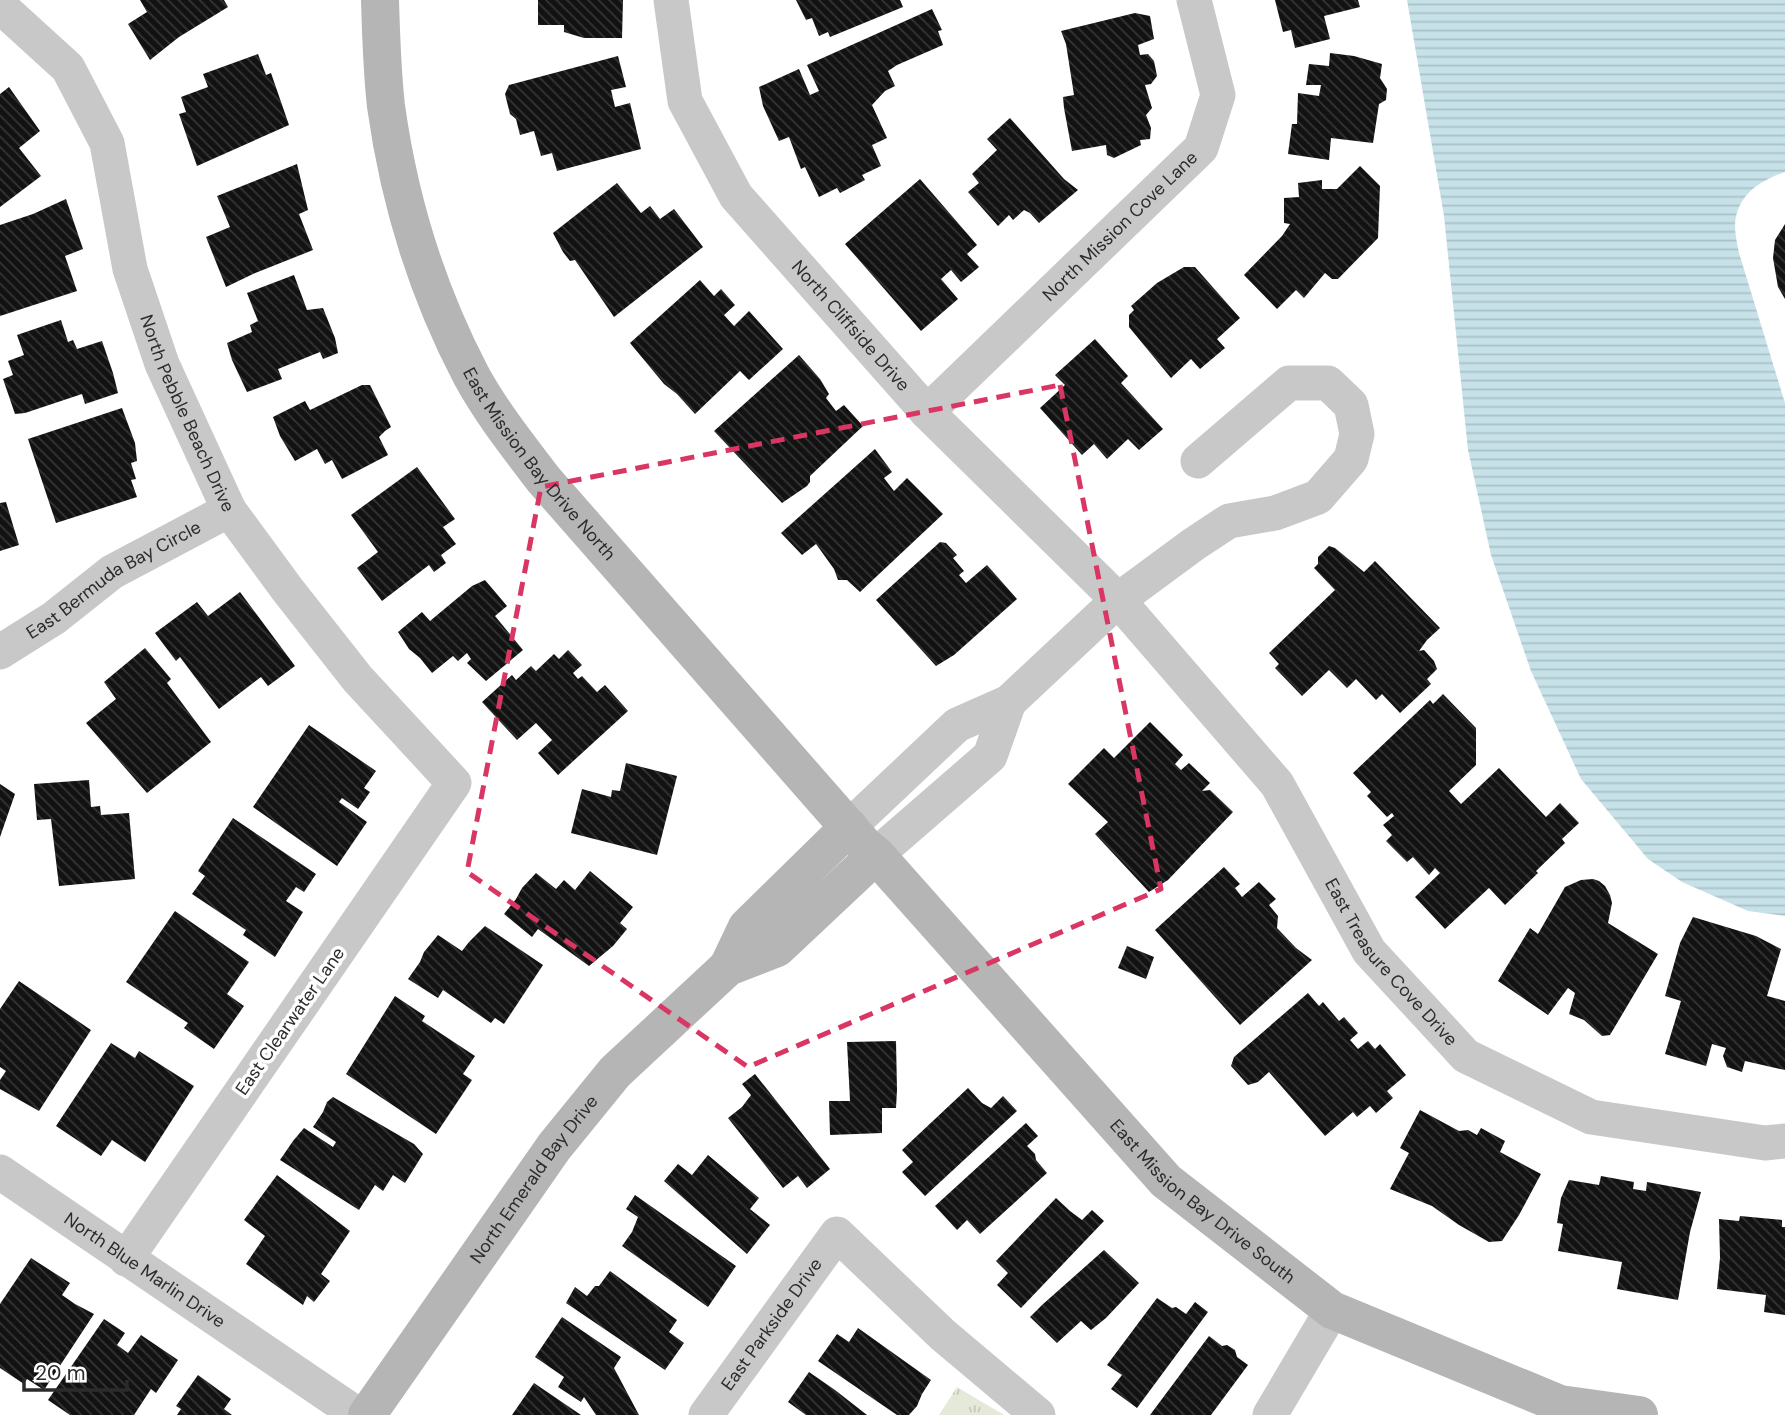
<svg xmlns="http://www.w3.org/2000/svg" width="1785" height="1415" font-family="'DM Sans',sans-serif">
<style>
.grass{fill:url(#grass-tufts)}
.water{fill:url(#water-rules)}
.building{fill:url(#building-back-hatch)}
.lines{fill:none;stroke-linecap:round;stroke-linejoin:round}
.street{stroke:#c8c8c8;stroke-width:35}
.secondary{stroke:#b5b5b5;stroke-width:38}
.marked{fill:none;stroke:#da3663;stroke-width:5;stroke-dasharray:14 9;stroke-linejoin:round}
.labels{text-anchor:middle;stroke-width:7;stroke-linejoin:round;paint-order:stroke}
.street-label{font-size:18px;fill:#2b2b2b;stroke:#fff}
</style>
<defs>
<pattern id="grass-tufts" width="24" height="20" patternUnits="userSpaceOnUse" patternTransform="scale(1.75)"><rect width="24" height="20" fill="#e5e9d9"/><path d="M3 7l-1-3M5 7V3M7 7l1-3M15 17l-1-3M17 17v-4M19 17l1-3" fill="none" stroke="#c5c8ba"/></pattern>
<pattern id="water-rules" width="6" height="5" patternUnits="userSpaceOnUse" patternTransform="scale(1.75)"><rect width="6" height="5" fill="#c6e1e8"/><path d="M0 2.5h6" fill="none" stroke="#aac1c7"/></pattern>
<pattern id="building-back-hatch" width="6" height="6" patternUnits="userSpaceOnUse" patternTransform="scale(1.75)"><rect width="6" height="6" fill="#121212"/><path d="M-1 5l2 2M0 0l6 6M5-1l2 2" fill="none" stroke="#353535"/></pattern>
</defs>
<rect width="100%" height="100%" fill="#fff"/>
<path class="grass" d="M957,1387l47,28h-65z"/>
<path class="water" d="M1407,0h378v172c-26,9 -48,23 -50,53 0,9 2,19 4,28l46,150v513l-37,-5 -66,-29 -34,-23 -67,-80 -50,-108 -40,-116 -23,-105 -24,-234z"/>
<path class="building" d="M140,0h84l4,7 -49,30 -29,23 -22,-36 19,-12z
M538,0h85l-1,38h-38l-20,-6v-7h-26z
M796,0h104l3,7 -73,30 -2,-5 -9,4 -7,-18 -6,2z
M1275,0h83l2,7 -36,9 6,23 -35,9 -4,-18 -8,2z
M932,9l10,21 -4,1 5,14 -46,20 -9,6 7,15 -10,5 -13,14 15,33 -15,7 9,21 -19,9 3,5 -25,13 -3,-5 -18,9 -14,-30 -4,2 -12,-32 -10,4 -16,-35 -4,-19 40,-18 11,26 9,-4 -12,-26z
M1135,13l15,3 4,23 -16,6 2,10 8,-1 6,7 3,15 -6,8 -6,1 7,23 -6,7 5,13 -1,11 -10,1 1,5 -27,13 -7,-3 -1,-10 -34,6 -8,-43 -1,-11 11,-2 -8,-51 -5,-13z
M1330,53l24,3 28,8 -2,14 7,11 -1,11 -7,4 -6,39 -42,-5 -2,22 -41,-6 4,-30h5l1,-31 21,3 2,-11h-15l3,-21 20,2z
M258,54l8,21 5,-2 18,52 -92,41 -18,-52 7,-2 -5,-15 27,-10 -5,-13z
M618,56l8,31 -15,3 4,17 15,-4 11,46 -84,22 -5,-18 -11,3 -7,-25 -14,4 -4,-16 -6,-5 -5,-20 4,-9z
M9,87l31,44 -21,17 22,28 -41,31v-113z
M1010,118l54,61 14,11 -39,33 -9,-10 -6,-3 -11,10 -4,-5 -11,11 -30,-34 11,-9 -7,-9 25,-24 -10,-11z
M297,164l11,46 -9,4 14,36 -60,24 -27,13 -20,-50 24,-10 -13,-31z
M1360,166l20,20 -2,52 -40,41h-6l-7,-6 -21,25 -8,-8 -19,19 -33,-34 38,-39 8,-12 -6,-1v-25l15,-1 -1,-14 24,-3v9h15z
M920,179l57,66 -10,9 12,13 -18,15 -10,-12 -10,9 17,20 -37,32 -76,-87z
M617,183l24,30 9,-7 10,13 14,-10 29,38 -89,70 -39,-57 -5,1 -7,-9 -10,-19z
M66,199l17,50 -18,7 12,35 -77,25v-91l33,-11z
M1785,224v75l-7,-12 -5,-29 2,-18z
M1184,267h11l45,51 -23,21 8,9 -25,21 -9,-10 -20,19 -42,-51v-12l5,-5 -3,-4 26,-23z
M294,275l13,35 16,-2 12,30 3,15 -15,6 -3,-7 -42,17 4,10 -35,13 -15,-32 -5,-17 25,-11 -2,-7 8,-4 -11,-28z
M700,280l14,16 7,-7 14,16 -11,10 10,11 15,-15 34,38 -34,31 -9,-9 -45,43 -18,-20 -13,-10 -34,-41z
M61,320l7,22 5,-2 4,9 25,-8 11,32 5,20 -33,11 -3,-10 -57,19 -10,1 -12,-35 10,-4 -5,-14 16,-6 -7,-20z
M1095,339l33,37 -7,7 42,46 -24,21 -11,-11 -21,20 -13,-15 -12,11 -42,-47 25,-23 -10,-10z
M799,355l21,24 9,15 -3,4 10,13 8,-6 19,21 -53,50v6l-3,4 -25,17 -68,-72z
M362,385h8l21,42 -6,4 -6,6 9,18 -46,24 -10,-19 -7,4 -8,-15 -22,12 -15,-25 -7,-19 32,-16 5,9z
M122,408l13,35 2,18 -6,2 5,16 -5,1 6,17 -81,26 -28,-84z
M875,449l17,23 -8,6 10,13 13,-13 36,36 -83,78 -13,-12h-9l-4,-11 -18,-25 -14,11 -21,-22z
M417,467l38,52 -12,8 13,17 -15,11 5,8 -12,9 -5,-7 -47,36 -25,-33 21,-16 -27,-37z
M6,502l13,43 -19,6v-48z
M940,542l6,1 11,12 -4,3 11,13 -5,4 7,8 21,-18 30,34 -63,56 -18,11 -60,-66z
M1329,546l6,2 29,24 11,-11 65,67 -13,12 -8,11 5,-1 10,11 3,8 -10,10 4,5 -31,29 -18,-19 -6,6 -20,-21 -9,9 -18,-18 -27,26 -27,-28 4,-4 -10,-11 66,-63 -21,-22 4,-4v-7z
M485,580l22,26 -12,10 28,34 -37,31 -19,-18 4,-4 -4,-6 -9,8 -5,-5 -21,17 -12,-15 -11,-9 -11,-17 24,-20 8,9 42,-35z
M240,592l55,74 -27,20 -7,-9 -42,32 -39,-52 -4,4 -21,-28 42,-31 11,14z
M145,648l26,31 -4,4 44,59 -64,51 -61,-70 30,-24 -12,-17z
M568,650l14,15 -9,8 5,6 4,-3 15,16 8,-7 23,26 -70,64 -20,-22 14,-13 -16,-17 -19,17 -35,-38 30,-27 4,5 15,-14 5,5 18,-17 5,5z
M1443,694l33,34v37l-27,26 12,13 38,-36 47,49 14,-14 19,20 -17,16 3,4 -29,28 2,2 -33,32 -16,-17 -44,41 -30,-32 25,-24 -5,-5 -6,7 -16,-18 -6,5 -21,-21 6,-6 -9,-10 11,-9 -2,-3 -5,4 -20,-21 4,-4 -18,-19 77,-73 3,4z
M1150,722l33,33 -8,9 6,6 8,-7 21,20 -8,8 8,-1 23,22 -65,68 -19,12 -54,-58 13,-12 -40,-38 36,-36 10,10z
M309,725l67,46 -12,17 6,4 -12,17 -16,-11 -3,4 28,20 -30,44 -84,-59z
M626,763l51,13 -20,79 -86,-22 11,-44 29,8 1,-7 8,1z
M89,780l2,27 9,-1 1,9 28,-2 6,66 -76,7 -8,-67 -14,1 -3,-36z
M0,784l15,10 -15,43z
M233,818l83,56 -12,18 -8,-5 -10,14 17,11 -28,45 -32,-22 3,-5 -54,-36 13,-18 -7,-5z
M1224,867l16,17 -5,4 7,9 17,-15 17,17 -7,6 9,11 -1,12 19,20 16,12 -72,65 -85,-95z
M590,871l43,36 -13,16 7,6 -14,17 -24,20 -51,-37 -6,8 -28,-23 12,-15 6,-11 14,-15 20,16 8,-9 11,10z
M1593,879l6,2 6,5 5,9 2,8 -4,20 50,31 -48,81 -8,1 -18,-16 -15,-6 6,-21 -7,-5 -20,27 -50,-34 32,-53 8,6 27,-47 16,-7z
M175,911l74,51 -22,32 17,12 -30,43 -30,-21 4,-5 -62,-41z
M1693,917l63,19 25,13 -14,47 18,5v69l-40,-9 -3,11 -15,-5 -4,-11 3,-8 -14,-4 -6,22 -41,-12 16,-53 -16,-5 15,-53z
M485,926l58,39 -39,59 -9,-6 -4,5 -48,-33 -5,8 -30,-19 12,-17 4,-10 14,-17 24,16 7,-9z
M1127,946l27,11 -8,22 -28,-11z
M19,981l72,49 -52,81 -39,-22v-9l6,-9 -6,-4v-58z
M1308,993l11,13 4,-4 16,19 5,-4 14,16 -8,7 8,9 10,-8 7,8 5,-5 26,31 -19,16 6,7 -17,15 -6,-7 -13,11 -4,-5 -28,24 -56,-64 -11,10 -10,3 -17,-19 3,-9z
M395,996l30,20 -3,5 53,35 -12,18 9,6 -36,54 -90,-60z
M896,1041l1,49 -1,18h-14v25l-52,2 -1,-34h21l-3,-59z
M111,1043l24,15 4,-7 55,35 -49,76 -33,-22 -11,16 -45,-30z
M755,1074l75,95 -23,19 -9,-12 -15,12 -55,-70 14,-11 9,-12 -9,-11z
M968,1088l14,15 9,5 12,-12 14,15 -92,85 -23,-24 11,-10 -11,-12z
M333,1097l81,47 9,10 -18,29 -12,-8 -10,16 -8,-6 -16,25 -79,-50 13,-19 11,-13 29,19 3,-5 -23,-15 10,-15 4,-10z
M1420,1110l39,21 9,-1 9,5 4,-7 24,13 -5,11 41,22 -22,41 -17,26 -13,1 -30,-17 -27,-19 -42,-17 19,-36 -9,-5z
M1026,1123l12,13 -11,10 8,8 1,6 11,13 -67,61 -13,-14 -10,10 -22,-24z
M708,1155l51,43 -9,11 20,16 -23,29 -83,-73 14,-17 14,11z
M277,1175l73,56 -29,43 9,7 -16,21 -7,-6 -4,9 -57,-41 19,-28 -21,-16z
M1601,1176l33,6 -1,7 13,2 1,-9 54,10 -11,40 -12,68 -61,-11 5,-27 -64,-11 5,-27 -6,-1 4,-25 8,-18 30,5z
M635,1195l101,71 -28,41 -86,-61 10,-14 6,-15 -12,-8z
M1056,1198l14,13 12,9 10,-10 12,11 -83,87 -24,-23 11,-12 -12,-12z
M1740,1216l42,4v7h3v88l-21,-3 2,-17 -49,-6 3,-31 -1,-39 20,2z
M1104,1250l35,33 -33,35 -15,12 -10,-9 -24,22 -27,-26 12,-12z
M31,1258l39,25 -8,12 13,9 19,10 -50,76 -17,-11 -3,5 -24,-16v-64z
M610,1271l67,49 -8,12 15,11 -19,27 -99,-67 9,-16 12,9 8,-10h4z
M1157,1298l15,10 4,-1 10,7 9,-12 13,10 -71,96 -26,-19 11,-14 -15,-10z
M562,1317l59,40 -7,11 25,47h-43l-12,-18 -3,5 -23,-15 6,-10 -29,-20z
M104,1319l21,14 -8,12 11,8 13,-18 37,25 -22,33 -5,-4 -17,26h-64l-22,-15z
M858,1328l73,52 -9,14 -5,12 -8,9h-12l-79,-54 19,-27 12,8z
M1209,1336l13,10 5,-1 8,5 2,7 11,8 -37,50h-61z
M809,1372l26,18 32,25h-61l-18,-13z
M198,1375l33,24 -7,10 8,6h-55l4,-6 -5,-3z
M534,1383l47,32h-69z"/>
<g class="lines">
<g class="street">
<path id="s1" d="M671,0l14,101 51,95 191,216 191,188 159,184 92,167 97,105 125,61 174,26 20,-2"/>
<path id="s2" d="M0,6l68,62 39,75 23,126 32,95 67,146 58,79 70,89 97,105 -328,476"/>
<path id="s3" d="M927,412l274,-264 17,-53 -24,-95"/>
<path id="s4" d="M0,652l54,-34 58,-46 117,-62"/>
<path d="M849,827l108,-102 52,-23 109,-102 76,-56 35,-23 46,-8 43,-16 33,-38 6,-25 -6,-29 -23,-22h-39l-91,78"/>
<path d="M876,855l114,-99 19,-54"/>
<path id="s5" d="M0,1172l358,243"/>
<path id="s6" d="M706,1415l131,-181 106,101 95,80"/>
<path d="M1270,1415l62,-105"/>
</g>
<g class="secondary">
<path id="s7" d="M380,0c1,35 2,71 6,106 13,94 41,185 85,269 20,37 47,71 73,105l320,365 12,10 290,326 166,129 228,94 79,11"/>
<path d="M728,967l19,-40 102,-100"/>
<path id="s8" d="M367,1415l187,-268 61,-75 113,-105 49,-19 99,-93"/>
</g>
</g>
<path class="marked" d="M1060,385l101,504 -413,178 -281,-195 74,-385z"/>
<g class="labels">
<g class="street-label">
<text dy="6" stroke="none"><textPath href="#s3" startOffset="268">North Mission Cove Lane</textPath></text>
<text dy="6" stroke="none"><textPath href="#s1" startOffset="383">North Cliffside Drive</textPath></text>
<text dy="6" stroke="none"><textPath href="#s2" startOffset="460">North Pebble Beach Drive</textPath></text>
<text dy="6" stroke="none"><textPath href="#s7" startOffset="502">East Mission Bay Drive North</textPath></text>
<text dy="6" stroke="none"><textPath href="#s4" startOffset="135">East Bermuda Bay Circle</textPath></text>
<text dy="6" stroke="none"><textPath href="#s1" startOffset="1222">East Treasure Cove Drive</textPath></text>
<text transform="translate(290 1021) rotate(-55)" y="6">East Clearwater Lane</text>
<text dy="6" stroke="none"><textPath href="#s8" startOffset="289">North Emerald Bay Drive</textPath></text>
<text dy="6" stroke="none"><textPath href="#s7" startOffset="1496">East Mission Bay Drive South</textPath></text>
<text dy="6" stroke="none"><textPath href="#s5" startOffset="175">North Blue Marlin Drive</textPath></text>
<text dy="6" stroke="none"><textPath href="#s6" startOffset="112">East Parkside Drive</textPath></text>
</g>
</g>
<path d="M24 1380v10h103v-10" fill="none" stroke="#2b2b2b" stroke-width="3.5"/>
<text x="35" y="1380" font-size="21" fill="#2b2b2b" stroke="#ffffff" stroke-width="5" paint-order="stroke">20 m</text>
</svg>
